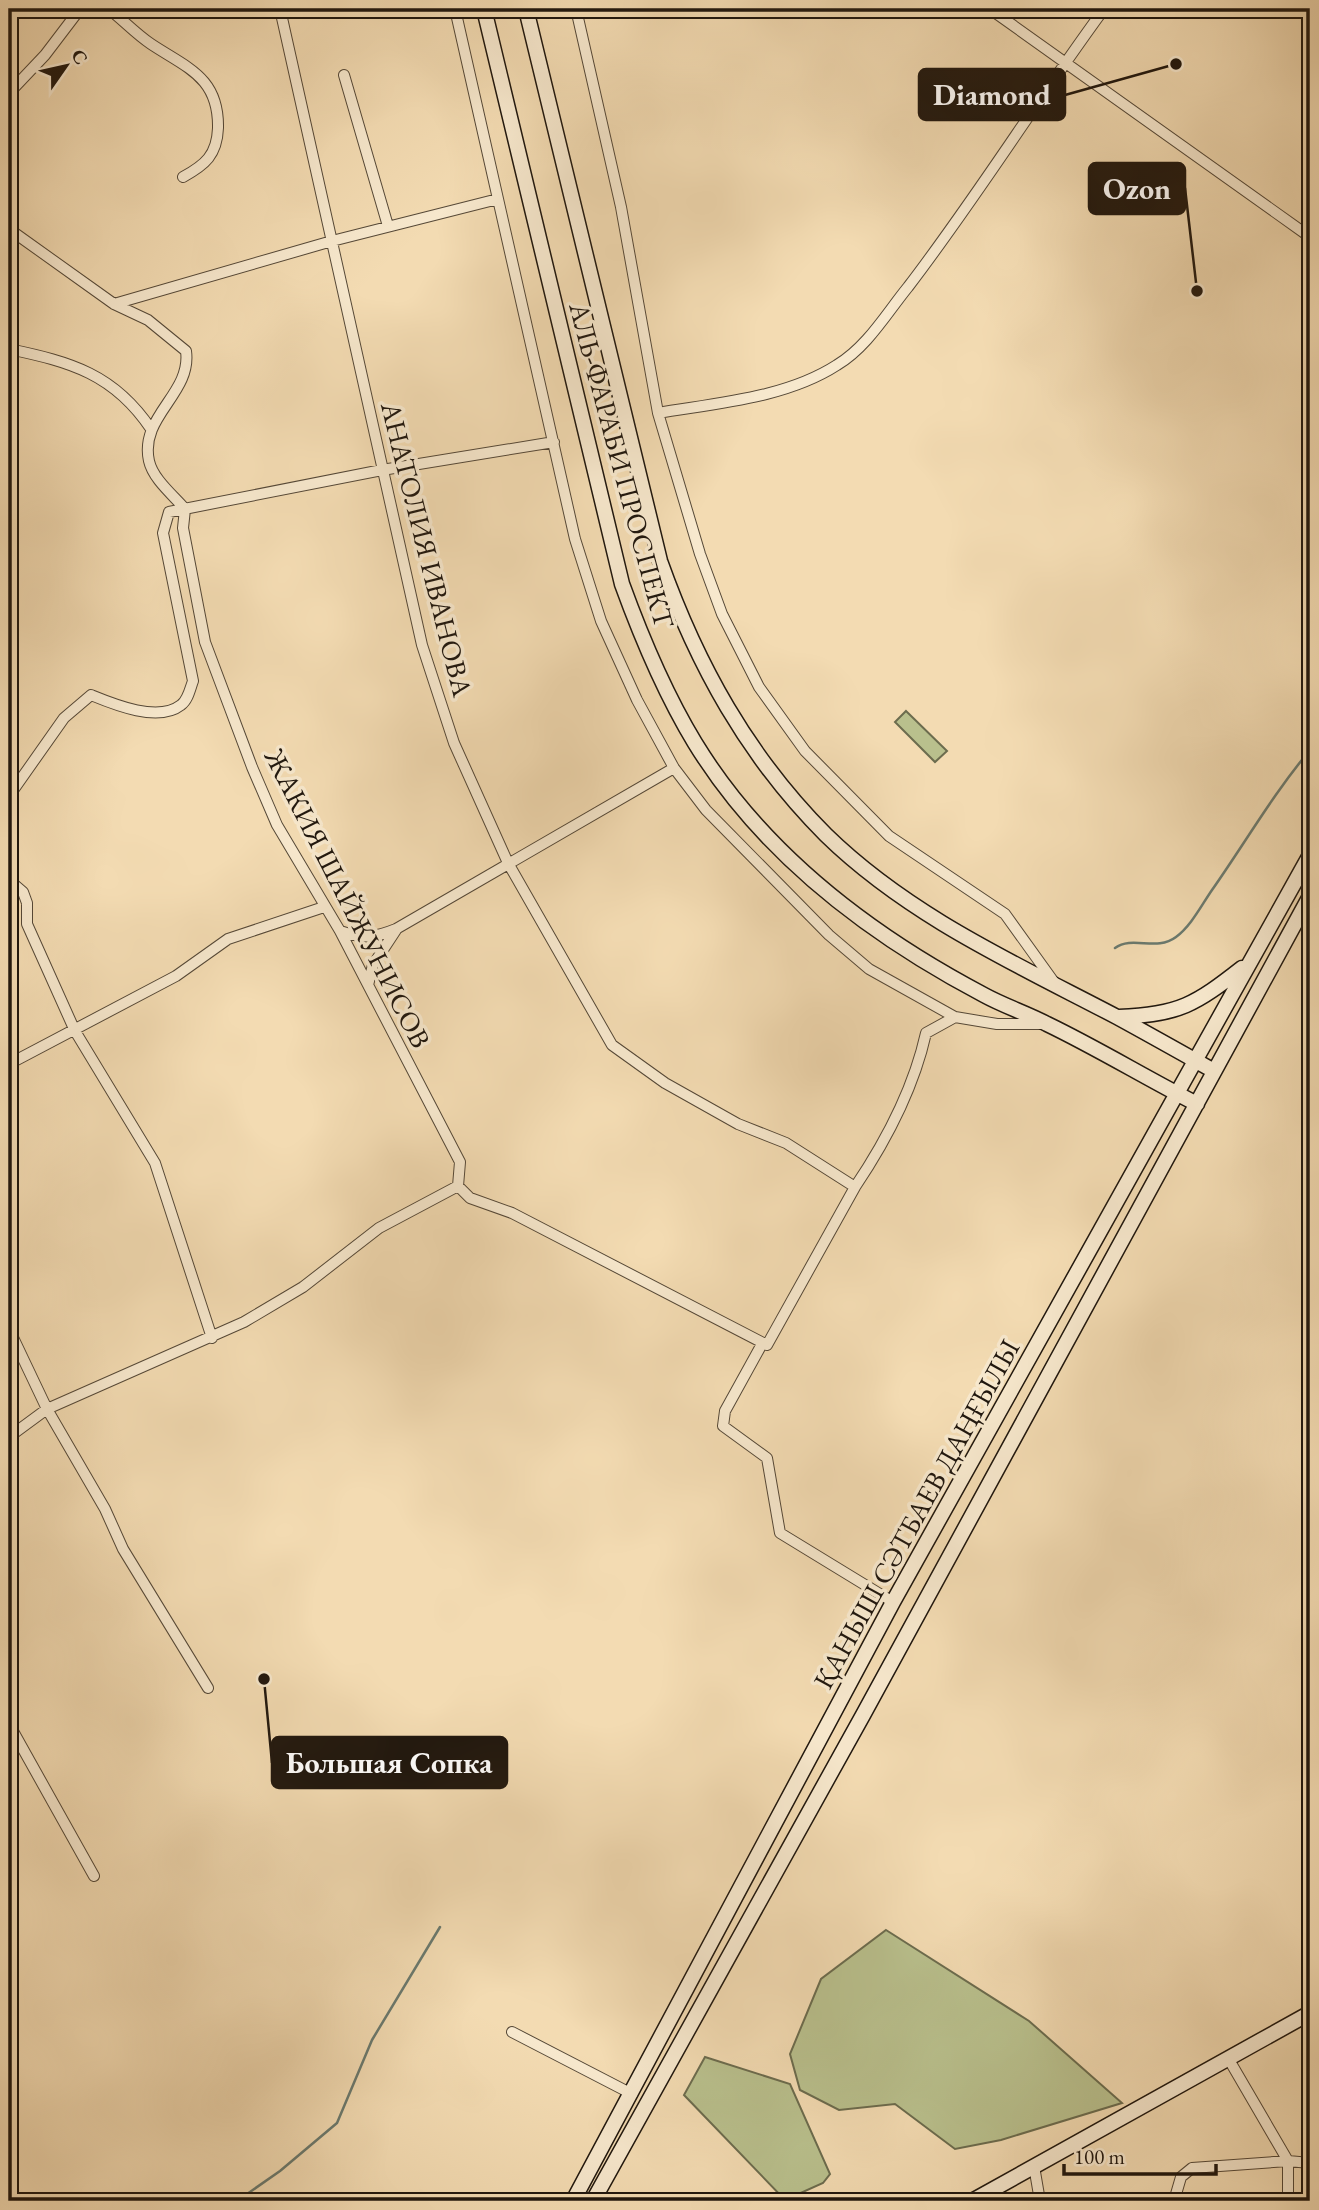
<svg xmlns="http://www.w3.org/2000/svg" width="1319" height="2210" font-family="'EB Garamond',serif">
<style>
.green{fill:#b9c08d;stroke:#6c6c4e;stroke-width:2}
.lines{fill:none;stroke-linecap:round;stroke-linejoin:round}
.stream{stroke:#6a796e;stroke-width:2.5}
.street-casing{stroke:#554837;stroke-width:12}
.secondary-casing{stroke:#20170e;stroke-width:17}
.street{stroke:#f7e8cd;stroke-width:10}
.secondary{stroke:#f7e8cd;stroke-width:14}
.labels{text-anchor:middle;stroke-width:7;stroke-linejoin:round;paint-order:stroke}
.street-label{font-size:28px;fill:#20170e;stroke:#f7e8cd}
.leader{fill:none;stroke:#20170e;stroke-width:2.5}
.callout-dot{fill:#20170e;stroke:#f7e8cd;stroke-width:2.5}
.callout{fill:#20170e;stroke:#20170e;stroke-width:2.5}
.callout-label{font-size:30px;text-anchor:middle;font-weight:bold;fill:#fff}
</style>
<rect width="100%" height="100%" fill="#f3dbb2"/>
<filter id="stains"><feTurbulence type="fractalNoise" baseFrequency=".00286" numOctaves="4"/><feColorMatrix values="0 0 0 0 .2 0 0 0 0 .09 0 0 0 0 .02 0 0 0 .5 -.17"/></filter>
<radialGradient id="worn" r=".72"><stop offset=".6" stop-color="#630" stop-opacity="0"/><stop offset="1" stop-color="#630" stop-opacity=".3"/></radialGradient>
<path class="green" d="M906,711l41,40 -12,11 -40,-40z
M886,1930l143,91 93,82 -121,37 -46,9 -60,-45 -56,6 -39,-20 -10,-36 31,-75z
M705,2057l85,27 40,90 -7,9 -38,17 -101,-105z"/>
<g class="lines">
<path class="stream" d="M1115,948c18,-13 41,4 61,-11 15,-11 25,-31 36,-47 33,-47 61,-96 98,-140
M237,2201l43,-30 57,-48 35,-83 68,-113"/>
<g class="street-casing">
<path id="street" d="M109,9c14,11 27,25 42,35 36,24 68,33 67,84 -1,27 -13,37 -35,49
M280,9l142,636 32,98 54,120 104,182 53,38 73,41 48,19 69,44c31,-46 59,-100 71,-154l29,-16
M455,9l120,530 26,82 36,79 37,68 32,42 123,125 40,34 86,48 42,7h44
M576,9l45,198 37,206 42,141 22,60 37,73 46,64 84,85 116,78 51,71
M990,9l320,228
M344,75l44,151
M9,93l36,-38 35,-46
M9,229l105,75 34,16 38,31c6,43 -47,65 -37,110 4,18 24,34 36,48l-2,19 22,114 47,125 25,58 63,106 120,231 -2,24 12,12 42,15 255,132 88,-158
M114,304l218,-63 166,-42
M9,349c62,13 105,25 142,80
M658,413c59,-10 128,-15 179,-48 30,-18 49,-51 71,-78 69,-90 129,-187 196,-278
M9,796l55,-78 27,-23c22,9 67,28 90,10 7,-5 9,-16 12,-24l-30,-148 6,-21 213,-42 172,-28
M9,880l14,12 4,11v21l48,107 80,132 57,175
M340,931c23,8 34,7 56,-2l278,-161
M368,985l5,-20 23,-35
M9,1064l167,-88 52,-37 96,-32
M9,1329l38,80 58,100 18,40 85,139
M762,1344l-37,67 -2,15 44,32 13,75 113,69
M9,1437l38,-28 197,-87 59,-35 76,-59 79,-42
M9,1724l85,152
M512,2032l120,62
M1228,2058l60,103v40
M1034,2166l6,35
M1174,2201l7,-24 11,-9 96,-7 22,2"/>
</g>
<g class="secondary-casing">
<path id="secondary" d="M484,9l138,575c20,55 42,108 73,159 68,111 175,192 289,252 20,11 42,18 63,29 50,24 99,54 150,80
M526,9l134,552c37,104 88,196 166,274 83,81 190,129 291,182 33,18 65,36 97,54
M1119,1017c60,-2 77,-13 123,-49
M573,2201l320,-599 417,-747
M593,2201l270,-486 447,-819
M972,2201l338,-188"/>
</g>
<use href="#street" class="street"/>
<use href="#secondary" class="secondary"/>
</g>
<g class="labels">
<g class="street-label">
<text transform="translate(622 465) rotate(75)" y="10">АЛЬ-ФАРАБИ ПРОСПЕКТ</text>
<text transform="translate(427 549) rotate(76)" y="10">АНАТОЛИЯ ИВАНОВА</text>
<text transform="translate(348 898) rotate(63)" y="10">ЖАКИЯ ШАЙЖУНИСОВ</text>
<text transform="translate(916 1514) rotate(-61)" y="10">ҚАНЫШ СӘТБАЕВ ДАҢҒЫЛЫ</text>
</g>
</g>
<path class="leader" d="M1176 64L1065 95M1197 291L1185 188M264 1679L272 1763"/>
<g class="callout-dot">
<circle cx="1176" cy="64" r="7"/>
<circle cx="1197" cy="291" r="7"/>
<circle cx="264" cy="1679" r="7"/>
</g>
<g class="callout">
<rect x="919" y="69" width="146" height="51" rx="7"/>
<rect x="1089" y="163" width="96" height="51" rx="7"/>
<rect x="272" y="1737" width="235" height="51" rx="7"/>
</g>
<g class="callout-label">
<text x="992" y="105">Diamond</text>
<text x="1137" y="199">Ozon</text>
<text x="389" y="1773">Большая Сопка</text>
</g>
<rect width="1319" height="2210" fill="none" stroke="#f3dbb2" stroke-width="35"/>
<rect x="10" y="10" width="1298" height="2189" fill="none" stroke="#20170e" stroke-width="3.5"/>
<rect x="18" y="18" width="1284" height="2175" fill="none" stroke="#20170e" stroke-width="2"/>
<g transform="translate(66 66) rotate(56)" stroke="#f7e8cd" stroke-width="5" paint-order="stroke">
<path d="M0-5L12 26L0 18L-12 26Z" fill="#20170e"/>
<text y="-10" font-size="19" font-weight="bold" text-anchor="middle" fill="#20170e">С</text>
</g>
<path d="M1064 2164v10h152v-10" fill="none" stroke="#20170e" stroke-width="3.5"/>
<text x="1074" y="2164" font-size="21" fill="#20170e" stroke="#f7e8cd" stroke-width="5" paint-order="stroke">100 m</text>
<rect width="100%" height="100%" filter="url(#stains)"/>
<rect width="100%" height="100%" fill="url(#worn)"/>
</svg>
